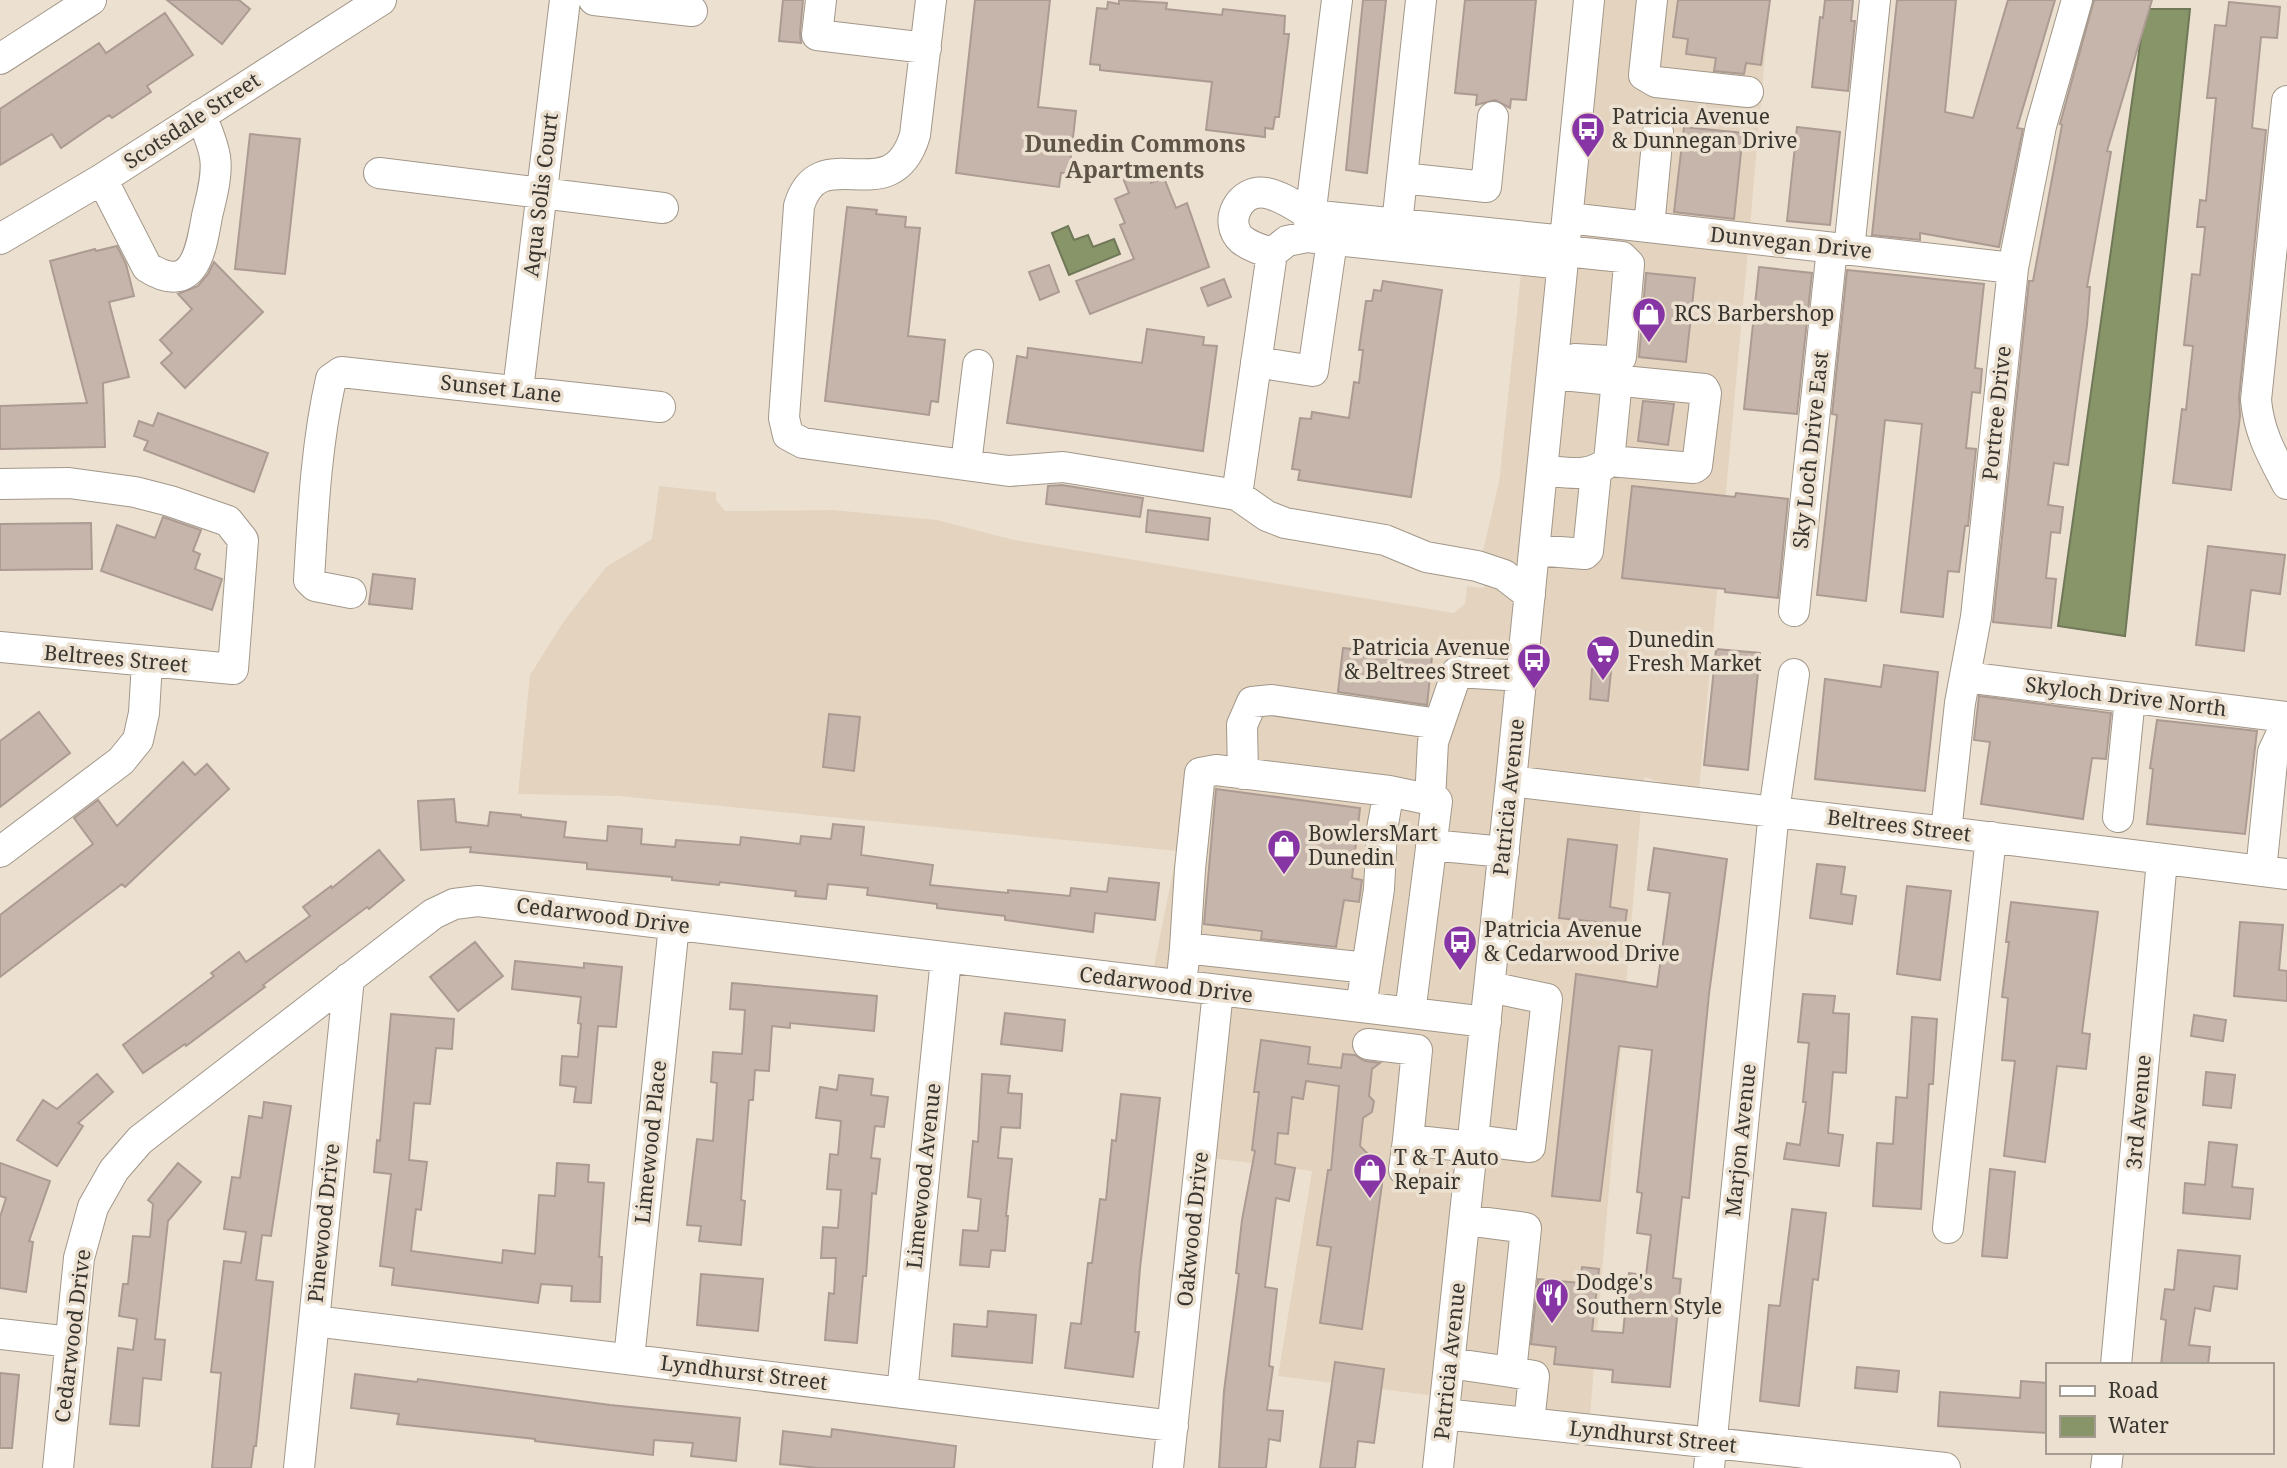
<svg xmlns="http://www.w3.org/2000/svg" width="2287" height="1468" font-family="'Noto Serif',serif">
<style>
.built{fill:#e4d4bf}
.water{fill:#879569;stroke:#707858;stroke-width:2}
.building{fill:#c6b5ab;stroke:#ac9b92;stroke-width:2}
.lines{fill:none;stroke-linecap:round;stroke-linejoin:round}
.minor-casing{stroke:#a29789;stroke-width:32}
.minor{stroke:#fff;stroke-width:30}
.labels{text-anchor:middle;stroke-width:7;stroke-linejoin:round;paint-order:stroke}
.poi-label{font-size:21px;fill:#39352f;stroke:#ece1d1;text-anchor:start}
.street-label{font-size:21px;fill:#39352f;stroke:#ece1d1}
.neighbourhood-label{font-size:23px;font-weight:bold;fill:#5e5447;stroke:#ece1d1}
</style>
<rect width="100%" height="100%" fill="#ece1d1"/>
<path class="built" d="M1600,0h170l-20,227 -170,-20z
M1577,231l171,20 -49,539 -26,-3 -28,-10 -2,7 -120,-13z
M1521,273l31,2 -31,299 -39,-19 17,-73z
M659,486l57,6v8l9,11 108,-1 104,10 77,20 440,73 11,-9 2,-18 17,2 1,-7 13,5 20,15 -41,407 -324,-37 24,-120 -559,-55 -100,-2 12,-119 34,-54 42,-54 46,-28z
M1521,794l120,14 -51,608 -134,-17z
M1227,1004l247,28 -39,364 -157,-20 34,-205 -101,-13z"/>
<path class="water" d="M2145,9h45l-65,627 -67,-10z
M1068,226l6,14 14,-5 5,12 21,-8 6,15 -51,21 -17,-42z"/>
<path class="building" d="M167,0h72l11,9 -28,35z
M783,0h20l-3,33 1,10 -22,-2z
M975,0h75l-12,107 38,4 -7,62h-8l-2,14 -103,-14z
M1119,0l48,3 -1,6 56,6 1,-6 62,7 -1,18h5l-10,83h-4l-2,12 -8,-1v9l-59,-7 6,-48 -112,-12v-5l-10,-1 7,-56 10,1 1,-7 11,2z
M1363,0h23l-19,173 -21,-3z
M1465,0h71l-10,100 -15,-1 -1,9 -15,-8 -19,5 1,-10 -22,-2z
M1678,0h92l-9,65 -15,-2 -2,11 -30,-3 2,-13 -30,-4 2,-15 -15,-2z
M1825,0h28l-2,21h4l-7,70 -36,-4 8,-70 3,1z
M1897,0h59l-11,112 28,6 35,-118h47l-38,128 6,1 -24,118 -79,-14v7l-48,-5z
M2094,0h58l-45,151 4,1 -24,135h3l-3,38 -19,140 -14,-2 -6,42 15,2 -3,26 -9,-1 -5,46 10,1 -5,49 -58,-6 36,-341h4l29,-156 -2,-1z
M2229,2l51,5 -3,31 -16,-1 -9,91 14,2 -27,268 1,18 -9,74 -58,-7 9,-74 4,1 7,-64 -9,-1 8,-71 8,1 5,-48h-8l3,-27 6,1 10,-103h-9l8,-73 11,1z
M165,13l28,42 -46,31 4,6 -39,26 -3,-3 -48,33 -9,-14 -52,31v-56l99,-66 7,10z
M1684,127l59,6 -9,86 -60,-7z
M1797,127l43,5 -10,93 -43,-4z
M250,134l50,5 -15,135 -50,-5z
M1146,169l5,14 13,-5 12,30 11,-5 22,64 -119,47 -14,-33 58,-22 -14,-34 5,-2 -10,-24 14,-6 -6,-15z
M847,207l30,3 -1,4 30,3 -1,10 15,1 -12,108 37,4 -7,62 -7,-1 -2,14 -104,-14z
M117,246l9,18 8,32 -25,6 20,75 -26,6 2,64 -105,2v-43l87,-3 -37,-142 45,-12 1,2z
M214,262l49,50 -78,76 -24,-25 11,-10 -12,-13 32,-31 -14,-15 20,-8 10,-12z
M1049,265l10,27 -19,8 -11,-28z
M1759,267l53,6 -15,141 -53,-5z
M1847,270l137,14 -9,84 7,1 -2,24 -8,-1 -6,56 10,1 -8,77h-3l-6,46 -11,-1 -5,46 -42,-5 21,-188 -37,-4 -19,181 -49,-6 20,-180 -5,-1z
M1646,273l49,5 -9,84 -47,-5z
M1224,279l7,18 -23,9 -7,-18z
M1383,281l59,9 -31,207 -113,-17 2,-10 -8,-1 8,-51 11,1 1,-7 37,6 5,-36 5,1 4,-33h-4l7,-49h6l2,-11 7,1z
M1147,329l57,8 -1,8 14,1 -14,105 -196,-28 10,-67 10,2 1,-10 114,15z
M1643,401l31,3 -6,41 -30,-4z
M158,413l110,40 -14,39 -110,-42 4,-9 -14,-5 5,-15 14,5z
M1062,485l81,13 -3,19 -94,-13 2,-18z
M1632,486l103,11 1,-4 52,6 -10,99 -53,-6v-3l-103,-11z
M1148,510l62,8 -2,22 -62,-8z
M163,517l38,13 -8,21 7,3 -5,15 27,10 -10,31 -111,-39 16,-46 38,13z
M91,523l1,46 -92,1v-46z
M2208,546l77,9 -5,39 -29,-4 -7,61 -48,-6z
M373,574l42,5 -3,30 -43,-5z
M1343,648l89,9 -5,48 -89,-13z
M1716,649l44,4 -12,117 -44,-5z
M1884,665l54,7 -13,119 -110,-12 10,-100 56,8z
M1592,669l19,2 -3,30 -18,-2z
M1979,696l132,17 -5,46 -14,-1 -9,61 -102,-15 9,-62 -16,-2z
M39,712l31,41 -70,54v-66z
M829,714l31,3 -6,54 -31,-4z
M2157,720l100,11 -12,103 -98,-10 6,-55 -3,-1z
M183,762l12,13 12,-11 22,25 -104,98 -3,-3 -122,93v-62l93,-71 -19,-26 24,-18 19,26z
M1216,789l144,19 -8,70 10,2 -3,22 -15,-2 -8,47 -75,-8 1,-8 -58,-7z
M454,799l2,23 32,4 2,-14 31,3v2l45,5 -2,15 43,4 1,-15 34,3 -1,15 34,3 1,-7 64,5 1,-8 59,7 1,-8 30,3 2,-15 31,3 -3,28 72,10 -3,20 78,8v-3l62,6 1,-8 36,4 2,-14 50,5 -4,37 -60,-7 -2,19 -88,-12v-4l-68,-8v-4l-70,-9 1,-7 -40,-4 -2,15 -31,-3 1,-5 -76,-9 -1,3 -47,-5v-3l-85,-8v-6l-117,-11 1,-5 -50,3 -3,-49z
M1568,839l49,6 -7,62 17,3 -2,15 -66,-7z
M1654,848l73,11 -18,135 -20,204 -7,-1 -9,81 8,1 -11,108 -58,-5 1,-12 -59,-6 2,-17 -25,-3 7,-65 42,4 2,-16 17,2 -7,62 31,2 6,-60 17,2 5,-40 -14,-2 5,-40 -5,-1 15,-142 -33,-4 -19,155 -48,-5 24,-222 81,13 13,-94 -22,-3z
M379,850l25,30 -35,29 -2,-2 -104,78 2,2 -79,59 -1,-2 -42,29 -20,-28 91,-69 -3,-3 28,-21 7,10 64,-46 -7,-9 28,-21 1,2z
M1817,864l28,3 -4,27 15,2 -4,28 -42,-6z
M1907,886l44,5 -11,89 -43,-6z
M2011,902l87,10 -16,121 8,1 -4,35 -29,-3 -12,96 -41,-6 11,-95 -13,-1 6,-62 -6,-1 7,-55h-3z
M2240,922l43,3 -4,45 8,1v30l-53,-5z
M475,942l28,34 -45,35 -28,-34z
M515,961l69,7v-5l38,4 -6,60 -18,-1 -7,77 -17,-1 2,-15 -16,-2 2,-29 16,1 3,-33 -3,-1 3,-26 -69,-8z
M732,983l145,13 -3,35 -84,-8v5l-18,-2 -3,45 -14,-1 -2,30h-4l-8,100 4,1 -4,44 -42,-4 2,-15 -14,-1 10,-86 16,2 4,-58 -6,-1 2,-30 29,2 3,-44 -15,-1z
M1803,994l32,2 -2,17 16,1 -3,59 -13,-1 -5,61 15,2 -4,31 -55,-7 3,-16 13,2 6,-43h-3l6,-59 -11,-1z
M1005,1013l60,7 -3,31 -61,-7z
M391,1014l63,5 -2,30 -16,-1 -6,56 -16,-1 -5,57 18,2 -6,48 -5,-1 -5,42 91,12 1,-13 32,4 4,-59 16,1 2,-33 32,2 -1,17 16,1 -5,74h3l-2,45 -29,-1 1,-15 -31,-2 -3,19 -146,-18 2,-17 -14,-2 11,-92 -17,-2 3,-32 3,1z
M2194,1015l32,5 -3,21 -32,-5z
M1912,1017l25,2 -4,65h-4l-8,125 -48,-3 4,-63 16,1 3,-47 11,1z
M1261,1040l49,7 -2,17 33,4 2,-14 12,1 10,6 15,2 -8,6 -3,27 5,5 -2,11 -9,6 -3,28 8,8 -4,21 19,2 -21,152 -42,-6 11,-76 -14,-2 11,-75h3l8,-84 -33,-5 -3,18 -11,-2 -4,37 -10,-1 -3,31 20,4 -6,33 -13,-3 -11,89 12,2 -8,77 4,1 -6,43 16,1 -3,30 -11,-2 -3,29h-47l5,-77 15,-117 -3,-1 6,-53 13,-69 -3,-1 7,-58h-5z
M2206,1072l29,3 -4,33 -28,-3z
M97,1074l16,18 -35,31 5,3 -26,40 -40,-26 26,-40 14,9z
M982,1074l28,2 -2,17 14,1 -2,34 -19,-1 -3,31 14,1 -6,57h2l-3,35 -14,-1 -2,17 -29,-2 3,-35 15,1 3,-32 -13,-2 5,-56 5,1z
M839,1075l34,4 -2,16 17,2 -4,30 -9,-1 -4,32 9,1 -4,35 -4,-1 -6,83h-3l-6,67 -32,-3 4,-47 5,1 2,-36h-15l2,-31 15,1 3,-38 -14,-1 3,-35 8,1 3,-34 -25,-3 4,-31 17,3z
M1121,1094l39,4 -20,170 -5,64h4l-6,45 -68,-9 6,-45 10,1 7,-61h4l8,-64 6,1 6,-60 4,1z
M264,1102l27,4 -20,130 -9,-1 -6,45 17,2 -17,164h-2l-3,22h-39l9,-95 -10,-1 13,-111 17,2 5,-31 -22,-3 8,-52 8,1 9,-62 13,2z
M2209,1142l28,3 -5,42 21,2 -3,30 -67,-6 2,-30 20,2z
M0,1163l50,18 -21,60 4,1 -7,50 -26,-4v-71l6,-19 -6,-2z
M178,1163l23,19 -33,39 -13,118 10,1 -4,40 -18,-2 -4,48 -29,-2 8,-76 15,2 4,-31 -18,-3 4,-32h5l5,-48 17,1 3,-33 -5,-4z
M1990,1169l25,3 -8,86 -25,-2z
M1792,1209l34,4 -8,67 -5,-1 -14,127 -39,-5 9,-96 11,1z
M2178,1250l62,6 -3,33 -23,-3 -4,25 -15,-3 -6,37 21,2 -2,18h-47l5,-45 -5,-1 4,-30 9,1z
M701,1274l62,5 -5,52 -61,-6z
M988,1311l48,4 -4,48 -80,-7 2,-32 33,3z
M1335,1362l49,7 -10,74 -16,-2 -3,27h-35z
M1857,1367l42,4 -2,21 -42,-4z
M0,1373l19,2 -7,73h-12z
M355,1374l62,8 1,-3 192,26 130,13 -4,43 -45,-5 2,-13 -39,-3 -1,15 -118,-14v-2l-138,-15 2,-10 -48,-6z
M2021,1381l26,2v50l-109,-7 2,-34 80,6z
M832,1429l124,17 -2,22h-136l-38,-4 3,-33 48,6z"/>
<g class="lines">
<g class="minor-casing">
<path id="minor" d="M594,0l98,11
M821,0l-4,35 109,13
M931,0l-16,135c-24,80 -95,1 -116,71l-15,212 4,17 15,8 206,28 54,-4 174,28 30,21 18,7 100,17 41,17 51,9 27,9 26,20
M1652,0l-8,75 12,7 92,10
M0,59l91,-59
M2287,101l-31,299c3,33 16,55 31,84
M379,173l284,35
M1402,178l84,9 7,-70
M102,179l45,88c47,30 54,-16 60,-51 4,-17 11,-41 8,-59 -2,-14 -9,-29 -14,-42
M1568,218l445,50
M1649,227l9,-95
M1308,233l29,-233
M0,239l102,-60 279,-179
M1395,243l26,-243
M1849,250l26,-250
M1565,251l57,6 7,7 -8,93 -12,4 -34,-2
M1272,253c-10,-3 -21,-6 -30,-13 -20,-18 -2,-52 24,-47 16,3 31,14 44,22l256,26
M1256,362l57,9 19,-130
M1552,374l152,15 2,4 -9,73 -3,2 -85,-7 8,-81
M518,390l47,-390
M966,464l12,-99
M1542,470c24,2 48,9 67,-9
M0,484l69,-1 66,9 35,9 58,20 15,19 -10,129 -233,-22
M1237,495l35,-242 15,-12 20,-4 256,27
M1534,550l51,4 3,-3 8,-79
M351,593l-36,-7 -6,-6c4,-67 7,-135 22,-201l10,-7 319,35
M1794,611l38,-363
M1965,677l322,40
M1243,774l-1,-49 10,-23 20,-2 167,24
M1511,781l435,51 341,42
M1430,800l3,-58 24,-70 65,4
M2118,817l12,-119
M1946,832l14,-129 16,-86 37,-349 28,-142 36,-126
M1431,845l73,7
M0,852l121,-91 17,-21 6,-27 3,-51
M2261,871l12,-119 14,-30
M1185,948l5,-79 10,-96 16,-3 173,21
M1183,968l2,-20 182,20
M1361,1007l18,-118 3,-60 7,-38 48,10 -27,212
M1368,1044l49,6 -9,90 65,7
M1473,1140l57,7 17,-148 -57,-12
M1404,1170l4,-30
M1948,1228l43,-391
M314,1321l859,105
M0,1334l71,8
M629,1359l45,-434
M1449,1363l62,9 15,-144 -61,-8
M2116,1365l46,-505
M1511,1372l23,4 -5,47
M902,1393l44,-434
M1444,1414l501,54
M58,1468l21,-210 14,-51 21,-37 26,-30 293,-226 21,-10 24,-3 1008,121
M299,1468l50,-490
M1168,1468l50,-477
M1438,1468l73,-687 78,-781
M1709,1468l65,-657 20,-137
M2106,1468l2,-16"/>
</g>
<use href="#minor" class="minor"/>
</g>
<defs>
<g id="bus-pin" transform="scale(1.75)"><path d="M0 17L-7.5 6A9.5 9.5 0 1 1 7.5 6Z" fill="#8735a4" stroke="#ece1d1"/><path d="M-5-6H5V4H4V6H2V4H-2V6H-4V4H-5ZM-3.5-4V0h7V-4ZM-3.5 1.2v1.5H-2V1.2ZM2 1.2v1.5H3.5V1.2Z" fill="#fff"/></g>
<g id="shop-pin" transform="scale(1.75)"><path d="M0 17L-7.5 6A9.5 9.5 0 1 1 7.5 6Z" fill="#8735a4" stroke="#ece1d1"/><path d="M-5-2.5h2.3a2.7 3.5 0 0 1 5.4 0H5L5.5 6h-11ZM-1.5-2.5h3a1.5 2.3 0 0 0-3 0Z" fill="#fff"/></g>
<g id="supermarket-pin" transform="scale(1.75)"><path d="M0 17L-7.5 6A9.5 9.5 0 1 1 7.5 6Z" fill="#8735a4" stroke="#ece1d1"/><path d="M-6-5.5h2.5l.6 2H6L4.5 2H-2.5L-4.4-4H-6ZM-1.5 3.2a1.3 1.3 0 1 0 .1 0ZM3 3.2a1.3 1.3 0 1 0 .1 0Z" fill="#fff"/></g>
<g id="restaurant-pin" transform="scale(1.75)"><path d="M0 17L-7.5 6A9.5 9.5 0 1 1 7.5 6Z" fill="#8735a4" stroke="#ece1d1"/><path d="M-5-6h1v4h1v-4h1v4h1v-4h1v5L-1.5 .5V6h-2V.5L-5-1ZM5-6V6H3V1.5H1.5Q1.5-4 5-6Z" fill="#fff"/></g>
</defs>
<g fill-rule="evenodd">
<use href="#bus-pin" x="1588" y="129"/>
<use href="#shop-pin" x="1649" y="314"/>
<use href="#supermarket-pin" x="1603" y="652"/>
<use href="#bus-pin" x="1534" y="660"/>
<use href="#shop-pin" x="1284" y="846"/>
<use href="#bus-pin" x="1460" y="942"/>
<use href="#shop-pin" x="1370" y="1170"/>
<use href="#restaurant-pin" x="1552" y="1295"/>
</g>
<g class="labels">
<g class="poi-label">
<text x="1612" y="124">Patricia Avenue<tspan x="1612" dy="24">&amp; Dunnegan Drive</tspan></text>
<text x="1674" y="321">RCS Barbershop</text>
<text x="1628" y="647">Dunedin<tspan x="1628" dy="24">Fresh Market</tspan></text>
<text x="1510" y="655" text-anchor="end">Patricia Avenue<tspan x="1510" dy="24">&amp; Beltrees Street</tspan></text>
<text x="1308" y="841">BowlersMart<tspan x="1308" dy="24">Dunedin</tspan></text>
<text x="1484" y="937">Patricia Avenue<tspan x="1484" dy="24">&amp; Cedarwood Drive</tspan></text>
<text x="1394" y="1165">T &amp; T Auto<tspan x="1394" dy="24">Repair</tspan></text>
<text x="1576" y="1290">Dodge's<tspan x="1576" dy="24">Southern Style</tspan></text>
</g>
<g class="street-label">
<text transform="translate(192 121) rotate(-33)" y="7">Scotsdale Street</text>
<text transform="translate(541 195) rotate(-83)" y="7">Aqua Solis Court</text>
<text transform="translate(1791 243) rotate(6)" y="7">Dunvegan Drive</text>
<text transform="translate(501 389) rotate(6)" y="7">Sunset Lane</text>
<text transform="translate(1997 413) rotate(-84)" y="7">Portree Drive</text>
<text transform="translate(1811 450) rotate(-84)" y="7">Sky Loch Drive East</text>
<text transform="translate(116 659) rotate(5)" y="7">Beltrees Street</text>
<text transform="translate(2126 697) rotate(7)" y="7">Skyloch Drive North</text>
<text transform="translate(1509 797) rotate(-84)" y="7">Patricia Avenue</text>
<text transform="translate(1899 826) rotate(7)" y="7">Beltrees Street</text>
<text transform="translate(603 916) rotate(7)" y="7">Cedarwood Drive</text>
<text transform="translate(1166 985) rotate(7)" y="7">Cedarwood Drive</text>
<text transform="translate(2139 1112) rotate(-85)" y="7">3rd Avenue</text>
<text transform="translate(1741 1140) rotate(-84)" y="7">Marjon Avenue</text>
<text transform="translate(651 1142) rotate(-84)" y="7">Limewood Place</text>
<text transform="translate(924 1176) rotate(-84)" y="7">Limewood Avenue</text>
<text transform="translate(324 1223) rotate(-84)" y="7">Pinewood Drive</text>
<text transform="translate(1193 1229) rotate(-84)" y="7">Oakwood Drive</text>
<text transform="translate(73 1336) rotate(-83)" y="7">Cedarwood Drive</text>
<text transform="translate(1450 1361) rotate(-84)" y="7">Patricia Avenue</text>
<text transform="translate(744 1373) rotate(7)" y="7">Lyndhurst Street</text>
<text transform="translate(1653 1437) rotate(6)" y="7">Lyndhurst Street</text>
</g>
<g class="neighbourhood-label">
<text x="1135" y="152">Dunedin Commons<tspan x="1135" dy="26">Apartments</tspan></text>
</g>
</g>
<rect x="2046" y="1363" width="228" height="91" fill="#ece1d1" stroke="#a49c90" stroke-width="2"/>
<rect x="2060" y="1386" width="35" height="10" fill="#ffffff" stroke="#a49c90" stroke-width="2"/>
<text x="2108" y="1398" font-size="21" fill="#39352f">Road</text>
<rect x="2060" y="1416" width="35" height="21" fill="#879569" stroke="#a49c90" stroke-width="2"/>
<text x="2108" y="1433" font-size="21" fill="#39352f">Water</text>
</svg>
